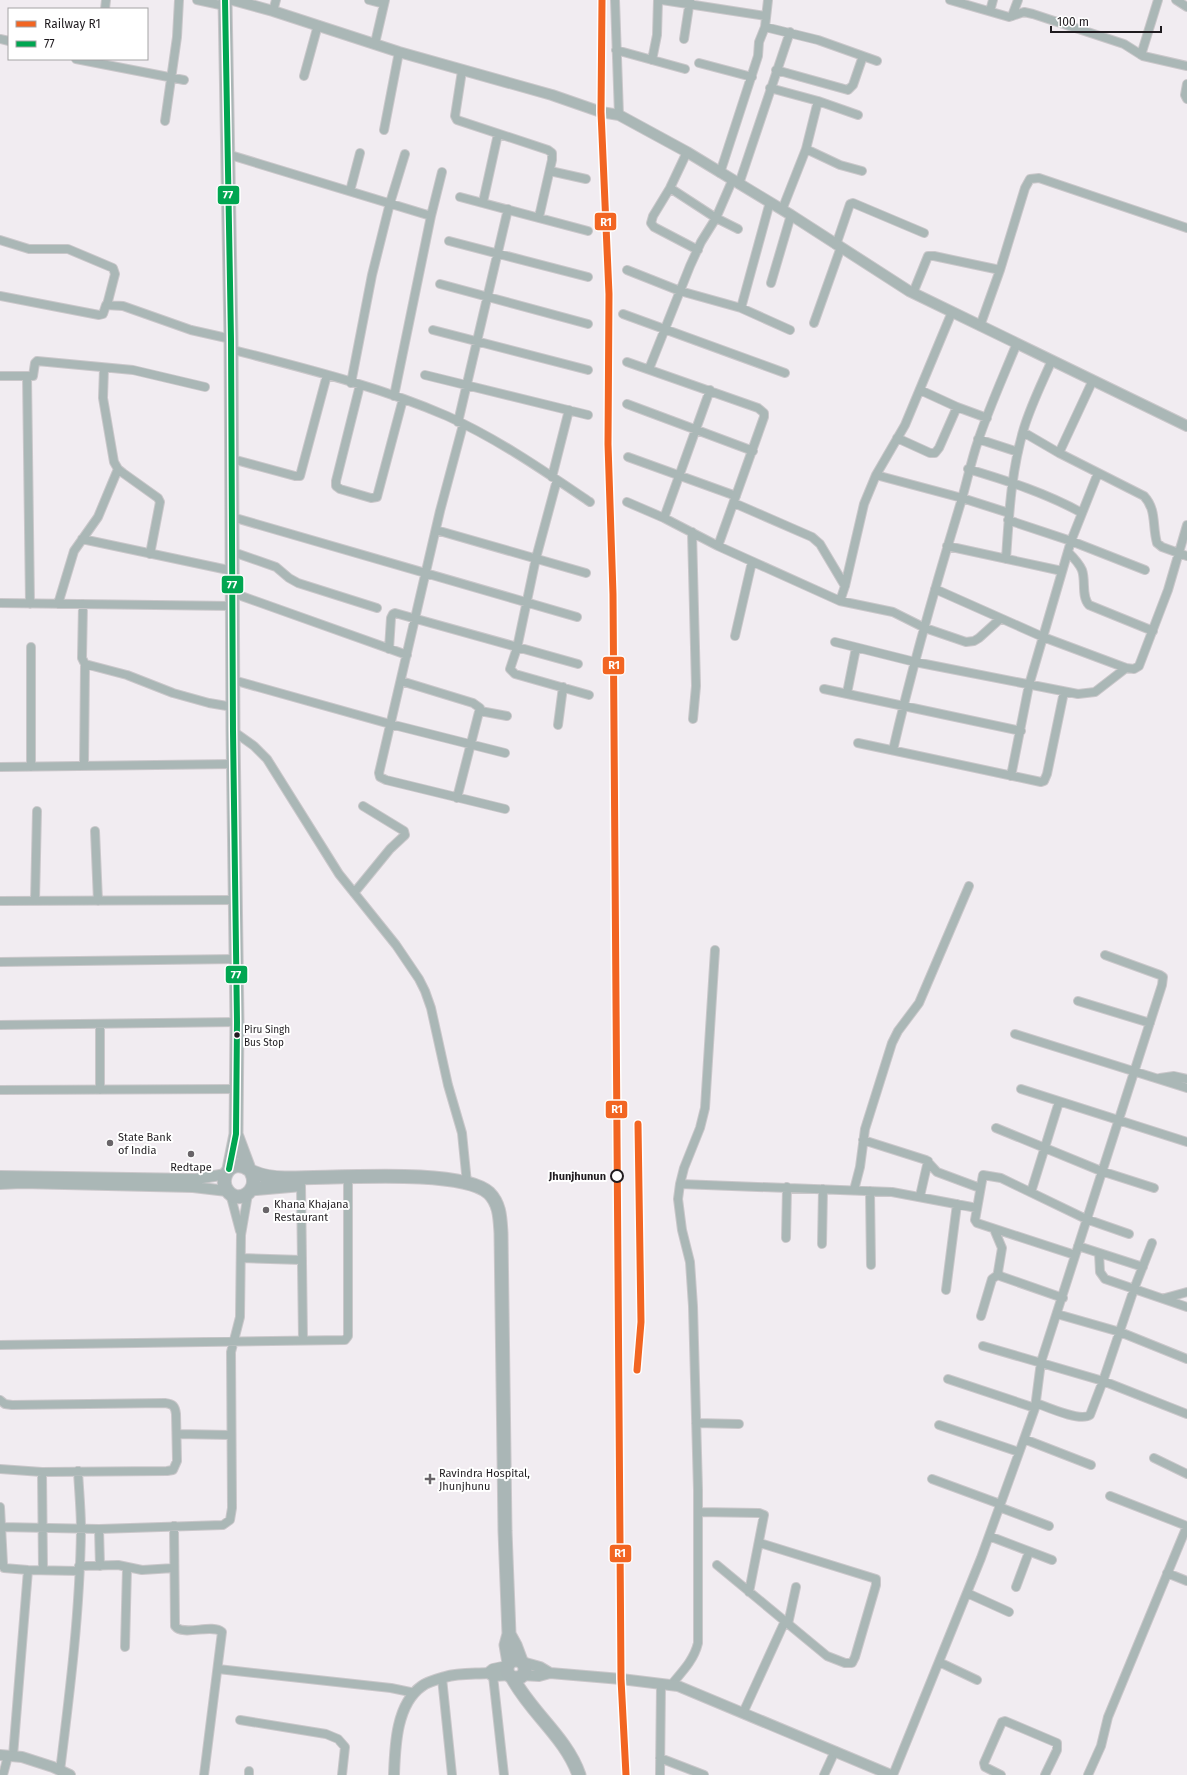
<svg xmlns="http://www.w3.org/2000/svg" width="1187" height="1775" viewBox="0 0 1187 1775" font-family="'Fira Sans',sans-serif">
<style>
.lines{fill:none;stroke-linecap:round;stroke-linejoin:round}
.minor-casing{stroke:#cac7ca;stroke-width:10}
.tertiary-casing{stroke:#cac7ca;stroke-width:12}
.primary-casing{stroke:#cac7ca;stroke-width:15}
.minor{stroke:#aab7b6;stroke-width:8}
.tertiary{stroke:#aab7b6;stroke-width:10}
.primary{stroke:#aab6b6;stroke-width:13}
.bus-1-casing{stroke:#fff;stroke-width:9}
.bus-1{stroke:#00a651;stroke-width:6}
.rail-1-casing{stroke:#fff;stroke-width:10}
.rail-1{stroke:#f26522;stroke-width:7}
.bus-dot{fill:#1f1b1f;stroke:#fff;stroke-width:1.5}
.poi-dot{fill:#686468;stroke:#fff;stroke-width:1.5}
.stop-dot{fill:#fff;stroke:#1f1b1f;stroke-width:2}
.labels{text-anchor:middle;stroke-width:4;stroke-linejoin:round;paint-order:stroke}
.bus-label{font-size:10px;fill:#1f1b1f;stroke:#fff;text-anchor:start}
.poi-label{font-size:11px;fill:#1f1b1f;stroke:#fff;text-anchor:start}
.stop-label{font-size:11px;font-weight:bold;fill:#1f1b1f;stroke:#fff;text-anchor:end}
.line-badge{stroke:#fff;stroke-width:1.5}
.badge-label{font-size:11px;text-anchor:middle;font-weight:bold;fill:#fff}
</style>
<rect width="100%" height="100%" fill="#f1ecf1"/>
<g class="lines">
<defs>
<path id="minor" d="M197,0L225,6
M369,0L384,4
M615,0L619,115
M662,0L766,16
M950,0L1009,17L1024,12L1033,14L1124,44L1143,56L1187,66
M1176,0L1187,7
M105,9L106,0
M273,11L276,0
M990,11L993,0
M1012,16L1018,0
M765,27L818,40L877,61
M0,39L9,41
M684,39L690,0
M375,43L385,0
M616,50L685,69
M1141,55L1158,0
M76,59L184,80
M652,60L657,35L658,0
M699,63L752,77
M776,70L848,90L853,85L863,56
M462,71L455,116L457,120L548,150L552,153V160L539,217
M304,76L318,25
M1187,84L1185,95L1187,99
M770,88L818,101L858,115
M165,121L177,37L179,0
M384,130L399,52
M806,149L840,165L862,171
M687,152L670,188L653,216L651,223L654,227L698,250
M227,154L431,216
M550,171L586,179
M720,173L758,56L759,42L765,27L768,0
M739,184L790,32
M670,188L716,218L738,229
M350,191L360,153
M460,197L588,231
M483,202L498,134
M782,210L806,149L818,101
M0,240L29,249H68L113,268L115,274L107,305
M449,241L588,277
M836,245L850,204L853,203L924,233
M627,270L680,291L741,308L790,330
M771,283L791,215
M440,284L588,324
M913,293L928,256H934L1000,270
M0,296L99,315L103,314L106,305L123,306L191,330L231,339
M741,308L770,202
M623,314L785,373
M814,323L841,247
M980,326L1000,270L1025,188L1030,179L1039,178L1187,228
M433,330L588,370
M230,349C303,368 378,386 447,416C498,439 544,471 590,502
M627,362L758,408L764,413V417L718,546
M104,368L103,398L114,462L118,469L123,473L158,498L160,502L150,554
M649,369L690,266L701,242L716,218L732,181
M425,375L588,415
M0,376H33L35,363L37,361L133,370L205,387
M27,376L30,604
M351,383L372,275L390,203L405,154
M360,385L336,481V486L340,489L371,498L377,497L403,399
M920,390L957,407L987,418
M394,396L431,216L442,172
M627,404L753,451
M458,422L508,209
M463,425L440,511L379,773L380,777L386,780L505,809
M1023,432L1059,453L1144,496C1157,510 1152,526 1157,543L1162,547L1187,556
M897,438L930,453H935L939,448L957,407
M978,439L1018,452
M1059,453L1093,380
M628,457L736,496
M232,459L295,476H300L327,375
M968,469C1008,481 1046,493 1082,513
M876,475L962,498L1009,513
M552,477L569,410
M557,480L536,558L517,648L510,669L515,674L589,695
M627,502L664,518L718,546L840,601L893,612L925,628L966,642L974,641L979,638L1000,619
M734,503L812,537L820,544L845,586
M232,517L577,617
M664,518L710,390
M1008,520L1071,541L1145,570
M436,530L586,573
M692,532L696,686L693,719
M82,539L233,571
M947,546L1062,571
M233,552L276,567L289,578L298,583L377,608
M1068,552C1073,557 1079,563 1082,570C1086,581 1081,596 1089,605L1153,631
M1006,559C1009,515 1011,471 1024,428C1031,405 1042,383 1052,360
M935,589L1043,637L1126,668L1134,669L1139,666L1168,590L1187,525
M233,593L407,655
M840,601L845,586L864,504L876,475L905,425L952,312
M0,603L233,606
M58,604L74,551L98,517L118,469
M83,604L82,658L85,664L127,675L173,693L209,703L233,707
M735,636L752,562
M835,642L915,662L1078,694L1095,692L1126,668
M389,649L391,618L393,614L395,613L578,664
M233,680L390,724L505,753
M401,681L473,703L480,708L457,798
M824,689L1021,731
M847,693L856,648
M480,711L507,716
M558,725L563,687
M233,731L254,746L267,759L339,874L396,945L419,979L425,991L431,1008L448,1085L462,1133L467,1183
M858,743L1041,782L1044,781L1047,774L1064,692
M893,750C912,667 936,584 961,502C967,482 971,461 978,441C989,408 1004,375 1017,343
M84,766L85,664
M0,767L234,764
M31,767V647
M1011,776L1029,685L1071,541L1098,473
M95,831L98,901
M354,893L390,849L405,835L404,831L363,806
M0,901L235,900
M35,901L37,811
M0,962L236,959
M1078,1001L1150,1023
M0,1025L237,1022
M100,1025V1090
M1015,1034L1187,1088
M1160,1078L1174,1076L1187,1079
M1021,1089L1187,1142
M0,1090L237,1089
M996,1128L1101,1171L1154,1188
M863,1140L926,1160L937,1172L980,1188
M680,1184L892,1192L977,1208
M301,1185L303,1340
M854,1190L860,1167L865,1129L892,1043L898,1031L919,1003L969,886
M870,1191L871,1265
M1031,1192L1059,1102
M230,1193L240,1231
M920,1196L928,1161
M994,1229L1002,1248L998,1272L1000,1276L1063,1298
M786,1238L787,1187
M822,1244L823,1189
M1078,1246L1143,1267
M1099,1253L1100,1272L1105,1279L1187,1307
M1075,1255L977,1223L975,1220L983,1175L1001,1178L1086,1219L1129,1234
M241,1258L302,1260
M946,1290L957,1204
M1165,1298L1187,1292
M1057,1314L1120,1332L1187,1359
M981,1316L992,1279L999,1274
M0,1345L345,1340L348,1336V1184
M983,1346L1103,1381L1187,1414
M948,1379L1035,1408
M0,1400L5,1404L12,1405L165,1403C173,1404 175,1406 176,1414L177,1461L173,1470L167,1471L42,1472L0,1469
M1036,1403C1047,1407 1080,1422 1090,1415L1103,1381L1134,1289L1152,1243
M696,1423L739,1424
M939,1425L1019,1452
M177,1434L231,1435
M1024,1439L1091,1465
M1154,1458L1187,1474
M42,1472L43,1570
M932,1479L1000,1504
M1110,1496L1187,1526
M0,1507L3,1564L4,1568L28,1570L79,1571
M999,1507L1049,1526
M698,1512L759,1513L764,1515L749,1592
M174,1526L175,1626C183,1637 212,1623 222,1632L204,1775
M0,1527L99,1529L223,1525L230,1520L232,1508L231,1352L240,1317L241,1235L248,1194
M99,1529L100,1566
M989,1536L1052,1560
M717,1565L827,1656L845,1663H852L855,1657L876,1585V1579L760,1543
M79,1566L118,1565L142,1570L174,1568
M1167,1573L1187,1581
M1016,1587L1029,1552
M967,1593L1009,1612
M788,1624L796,1587
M125,1647L127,1568
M939,1662L977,1680
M218,1669L391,1688L415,1693
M493,1676L504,1775
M442,1678L452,1775
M671,1685C682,1672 694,1660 698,1643V1490L693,1306L690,1262L682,1230L678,1199L680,1184L684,1168L700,1128L705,1108L715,950
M743,1713L785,1621
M240,1720L326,1734L338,1739L345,1747L342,1775
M13,1756L28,1570
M660,1758L704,1775
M60,1771C70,1691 80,1610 81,1529C81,1510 79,1491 78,1471
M3,1775L8,1756
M249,1775V1771
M660,1775L661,1684
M824,1775L835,1751
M893,1775L981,1558L1024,1439L1035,1408L1041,1362L1162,985L1163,977L1160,975L1105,955
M1001,1775L985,1767L984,1763L1002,1722L1005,1721L1057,1743V1750L1045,1775
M1088,1775L1101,1746L1108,1717L1187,1526"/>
<path id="tertiary" d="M233,0L273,11L399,52L552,95L601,112L619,115L687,152L791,215L909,291L1187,426
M0,1176L196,1179L226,1174
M0,1184L22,1183L193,1187L227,1191
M522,1662L540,1667L550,1673
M488,1673L493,1669L507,1666
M522,1675L539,1676L550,1673L621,1679L678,1686L891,1775
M0,1755L22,1757L53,1767L70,1775
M394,1775C395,1747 396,1704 422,1686C427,1682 438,1679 445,1677C458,1673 474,1674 488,1673L493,1676L510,1675"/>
<path id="primary" d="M225,0L231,339L233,731L237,1022L236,1134L229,1169
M236,1134L249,1169
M251,1172C261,1191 237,1206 227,1190C221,1181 226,1168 236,1166C244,1164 247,1169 253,1172C262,1176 275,1178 285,1178C327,1179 461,1167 489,1193C500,1204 500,1218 501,1233L505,1531L509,1634L506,1645L509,1663
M252,1189L296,1185
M509,1634L515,1645L521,1661
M507 1669a9 9 0 1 1 18 0a9 9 0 1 1-18 0Z
M512,1677C530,1712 566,1737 579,1775"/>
</defs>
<use href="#minor" class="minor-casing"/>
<use href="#tertiary" class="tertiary-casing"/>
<use href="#primary" class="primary-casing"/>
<use href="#minor" class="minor"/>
<use href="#tertiary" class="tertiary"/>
<use href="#primary" class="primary"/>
<defs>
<path id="bus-1" d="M225,0L231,339L233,731L237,1022L236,1134L229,1169"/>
</defs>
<use href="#bus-1" class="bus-1-casing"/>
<use href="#bus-1" class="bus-1"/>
<defs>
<path id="rail-1" d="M602,0L601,112L609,294L608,444L613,594L621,1679L626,1775
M637,1370L641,1322L638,1124"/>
</defs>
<use href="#rail-1" class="rail-1-casing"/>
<use href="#rail-1" class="rail-1"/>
</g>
<circle class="bus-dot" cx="237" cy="1035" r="3.5"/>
<g class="poi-dot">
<circle cx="110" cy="1143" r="4"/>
<circle cx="191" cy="1154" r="4"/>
<circle cx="266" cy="1210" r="4"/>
<path d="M428 1473h4v4h4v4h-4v4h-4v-4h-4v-4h4z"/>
</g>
<circle class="stop-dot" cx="617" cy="1176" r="6"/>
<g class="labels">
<g class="bus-label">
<text x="244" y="1033">Piru Singh<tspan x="244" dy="13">Bus Stop</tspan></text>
</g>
<g class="poi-label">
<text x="118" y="1141">State Bank<tspan x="118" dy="13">of India</tspan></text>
<text x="191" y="1171" text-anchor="middle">Redtape</text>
<text x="274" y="1208">Khana Khajana<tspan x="274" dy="13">Restaurant</tspan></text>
<text x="439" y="1477">Ravindra Hospital,<tspan x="439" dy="13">Jhunjhunu</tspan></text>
</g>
<g class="stop-label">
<text x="606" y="1180">Jhunjhunun</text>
</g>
</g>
<g class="line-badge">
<rect x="217" y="185" width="23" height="20" rx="4" fill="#00a651"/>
<rect x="594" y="212" width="23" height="19" rx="4" fill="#f26522"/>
<rect x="221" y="575" width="23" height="19" rx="4" fill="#00a651"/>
<rect x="602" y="656" width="23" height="19" rx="4" fill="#f26522"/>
<rect x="225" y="965" width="23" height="19" rx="4" fill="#00a651"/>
<rect x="605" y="1100" width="23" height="19" rx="4" fill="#f26522"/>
<rect x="609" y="1544" width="23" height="19" rx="4" fill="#f26522"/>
</g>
<g class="badge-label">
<text x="228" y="199">77</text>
<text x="606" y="226">R1</text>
<text x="232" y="589">77</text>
<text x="614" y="669">R1</text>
<text x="236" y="979">77</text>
<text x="617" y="1113">R1</text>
<text x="620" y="1557">R1</text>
</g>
<rect x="8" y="8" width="140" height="52" fill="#ffffff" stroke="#a5a4a5"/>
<rect x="16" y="21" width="20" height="6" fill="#f26522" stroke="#a5a4a5"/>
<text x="44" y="28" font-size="12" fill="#1f1b1f">Railway R1</text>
<rect x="16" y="41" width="20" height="6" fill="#00a651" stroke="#a5a4a5"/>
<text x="44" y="48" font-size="12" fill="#1f1b1f">77</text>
<path d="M1051 26v6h110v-6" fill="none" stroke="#1f1b1f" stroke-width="2"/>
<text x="1057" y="26" font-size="12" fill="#1f1b1f" stroke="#ffffff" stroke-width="3" paint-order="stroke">100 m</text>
</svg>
